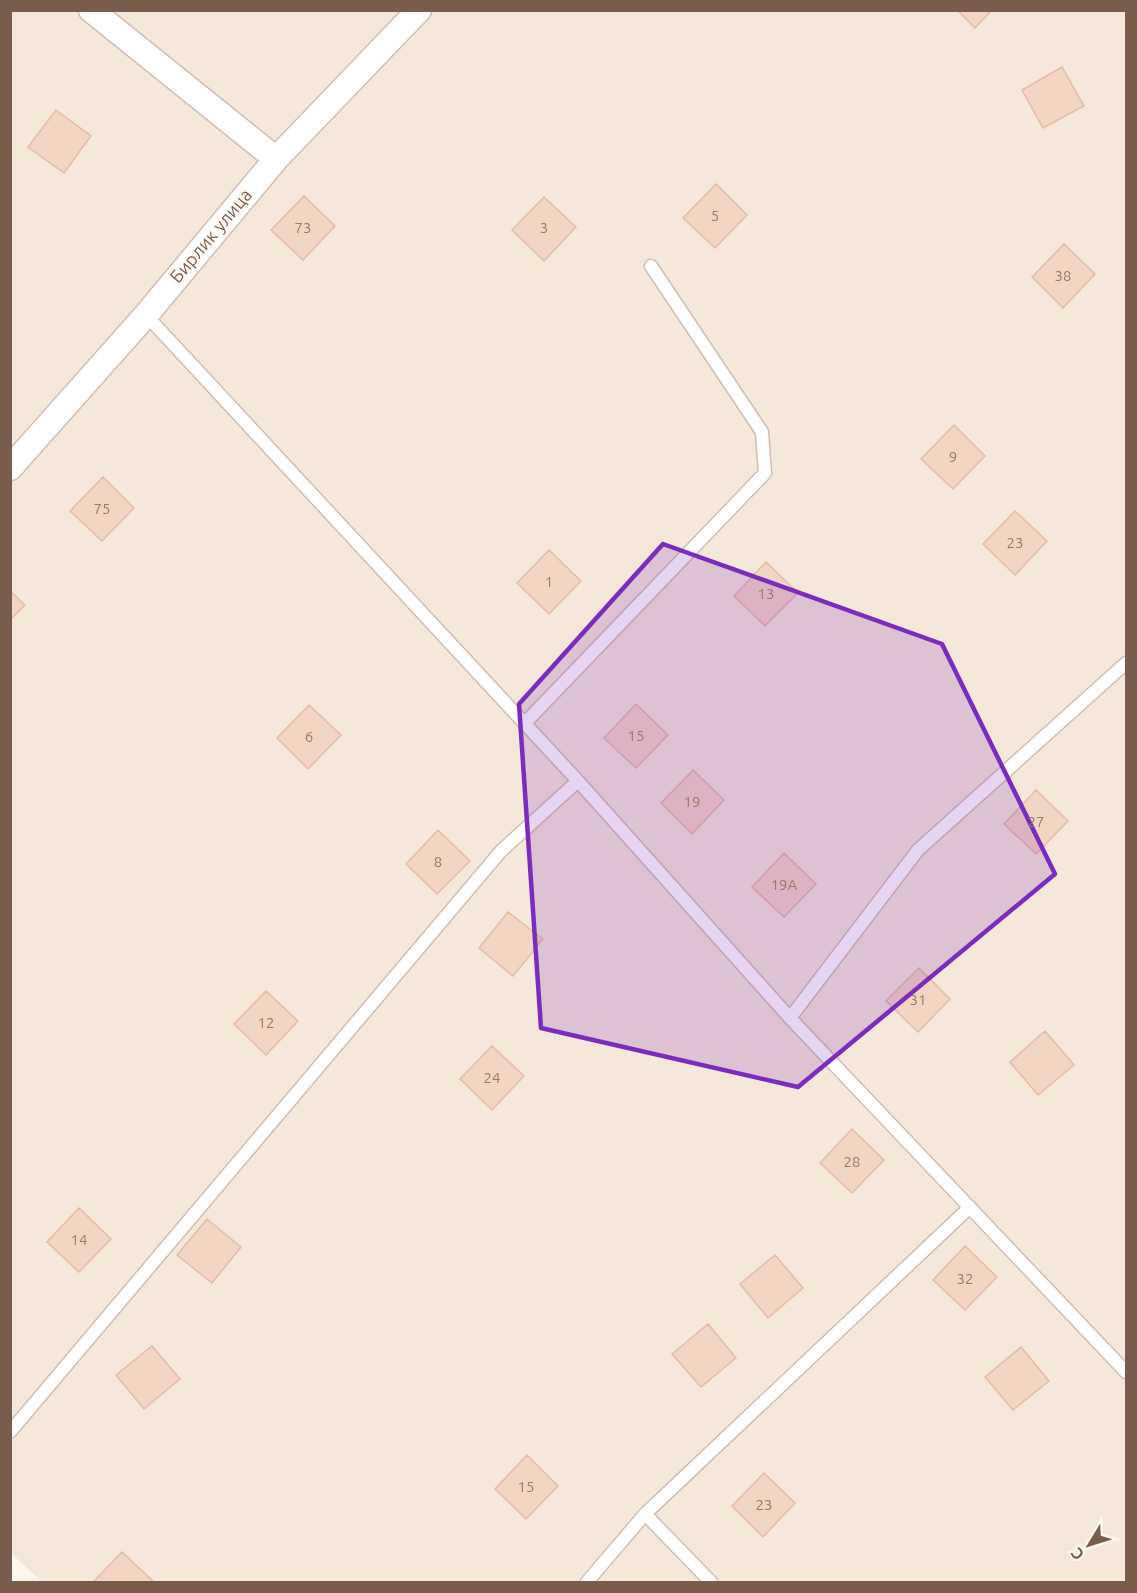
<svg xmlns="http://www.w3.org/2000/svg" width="1137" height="1593" viewBox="0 0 1137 1593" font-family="Ubuntu,sans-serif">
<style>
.residential{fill:#f5e8da}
.building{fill:#f3d5c3;stroke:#e6bba3;stroke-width:1.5}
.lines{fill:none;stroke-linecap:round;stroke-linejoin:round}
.service-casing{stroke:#d1beb0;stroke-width:15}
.minor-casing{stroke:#d1beb0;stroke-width:27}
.service{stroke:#fff;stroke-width:12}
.minor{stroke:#fff;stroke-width:24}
.marked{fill:#7b2cbf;fill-opacity:0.2;stroke:#7b2cbf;stroke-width:4.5;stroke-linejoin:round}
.labels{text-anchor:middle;stroke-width:4.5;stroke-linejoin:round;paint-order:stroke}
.number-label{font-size:15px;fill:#987a6a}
.street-label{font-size:18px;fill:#7a5c4d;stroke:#fffaf3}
</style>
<rect width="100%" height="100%" fill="#fdf6ec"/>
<path class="residential" d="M10,11H1126V1582H42L11,1553Z"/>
<path class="building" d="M957,10H992L975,28Z
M1062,67L1084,106L1043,128L1022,90Z
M56,110L91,136L64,173L28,147Z
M716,184L747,215L715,248L683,218Z
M304,196L335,226L303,260L271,230Z
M544,197L576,227L544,261L512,230Z
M1064,244L1095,274L1063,308L1032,277Z
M954,425L985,456L953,489L921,459Z
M103,477L134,508L102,541L70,511Z
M1015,511L1047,541L1015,575L983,544Z
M549,550L581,581L549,614L517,583Z
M766,562L798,593L765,626L734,596Z
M10,591L25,605L10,620Z
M636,704L668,735L636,768L604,738Z
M309,705L341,735L308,769L277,738Z
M693,770L724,800L692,834L661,803Z
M1036,790L1068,821L1036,854L1004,824Z
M438,830L470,861L437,894L406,864Z
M784,853L816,884L784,917L752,887Z
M508,912L543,939L513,976L479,948Z
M919,968L950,999L918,1032L886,1001Z
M266,991L298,1021L266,1055L234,1024Z
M1045,1031L1074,1065L1038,1095L1010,1062Z
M492,1046L524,1076L492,1110L460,1079Z
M852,1129L884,1160L852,1193L820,1163Z
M79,1208L111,1239L79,1272L47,1242Z
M207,1219L241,1247L212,1283L177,1255Z
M965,1246L997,1277L965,1310L933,1280Z
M775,1255L803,1288L768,1318L740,1284Z
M708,1324L736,1358L701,1387L672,1354Z
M152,1346L180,1379L144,1409L116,1375Z
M1021,1347L1049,1381L1013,1410L985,1377Z
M527,1455L558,1486L526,1519L495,1489Z
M764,1473L795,1503L763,1537L732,1506Z
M122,1552L154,1582H93Z"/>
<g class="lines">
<defs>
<path id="service" d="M146,315L578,781L790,1018L1126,1372
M524,724L765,473L762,432L651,266
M790,1018L918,850L1126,663
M10,1432L501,851L578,781
M645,1514L711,1582
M587,1582L645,1514L970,1207"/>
<path id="minor" d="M91,10L276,159
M10,468L146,315L276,159L419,10"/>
</defs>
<use href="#service" class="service-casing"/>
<use href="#minor" class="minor-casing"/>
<use href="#service" class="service"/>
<use href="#minor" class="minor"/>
</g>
<path class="marked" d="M663,544L942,644L1055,874L798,1087L541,1028L519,704Z"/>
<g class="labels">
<g class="number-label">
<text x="715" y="221">5</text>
<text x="303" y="233">73</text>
<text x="544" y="233">3</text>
<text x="1063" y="281">38</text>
<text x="953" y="462">9</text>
<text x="102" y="514">75</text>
<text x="1015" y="548">23</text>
<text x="549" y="587">1</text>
<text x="766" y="599">13</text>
<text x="636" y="741">15</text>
<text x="309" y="742">6</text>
<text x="692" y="807">19</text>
<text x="1036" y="827">27</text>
<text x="438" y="867">8</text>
<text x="784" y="890">19А</text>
<text x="918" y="1005">31</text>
<text x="266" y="1028">12</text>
<text x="492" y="1083">24</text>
<text x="852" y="1167">28</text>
<text x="79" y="1245">14</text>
<text x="965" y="1284">32</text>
<text x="526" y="1492">15</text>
<text x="764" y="1510">23</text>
</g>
<g class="street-label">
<text transform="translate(211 236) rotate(-50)" y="6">Бирлик улица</text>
</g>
</g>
<rect width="1137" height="1593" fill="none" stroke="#7a5c4d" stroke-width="24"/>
<g transform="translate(1089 1545) rotate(232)" stroke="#fffaf3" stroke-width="4.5" paint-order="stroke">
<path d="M0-4.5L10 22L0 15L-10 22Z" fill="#7a5c4d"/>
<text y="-9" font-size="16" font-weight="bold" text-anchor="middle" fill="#7a5c4d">С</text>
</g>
</svg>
